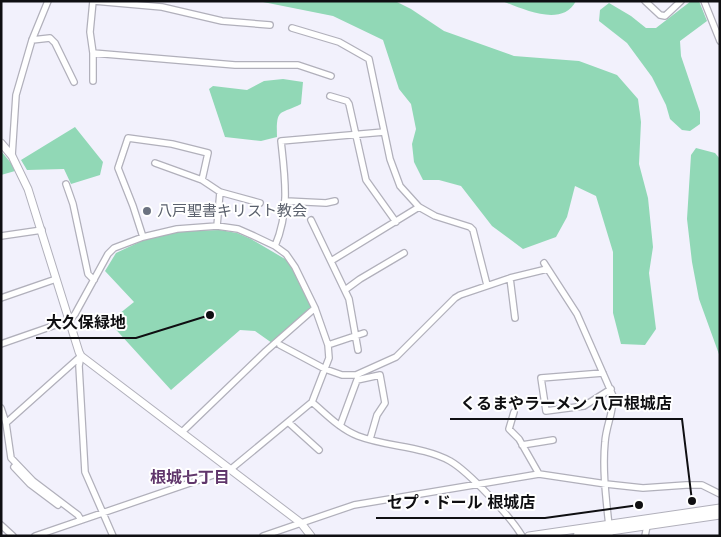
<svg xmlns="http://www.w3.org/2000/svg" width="721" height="537" viewBox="0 0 721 537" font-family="'Nunito Sans','Noto Sans JP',sans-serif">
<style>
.green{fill:#91d8b6}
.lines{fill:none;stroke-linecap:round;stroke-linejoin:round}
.minor-casing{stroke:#b1b0bb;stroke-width:8}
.tertiary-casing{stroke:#b1b0bb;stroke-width:9}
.minor{stroke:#fff;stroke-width:5.5}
.tertiary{stroke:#fff;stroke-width:7}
.worship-dot{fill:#6b7280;stroke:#fff;stroke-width:2}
.labels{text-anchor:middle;stroke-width:4;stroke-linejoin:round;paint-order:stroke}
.worship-label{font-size:15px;fill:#5b616d;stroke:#fff;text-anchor:start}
.neighbourhood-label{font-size:16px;font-weight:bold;fill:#60366b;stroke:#fff}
.leader{fill:none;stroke:#0f0f12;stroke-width:2}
.callout-dot{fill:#0f0f12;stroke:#fff;stroke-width:2}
.callout-label{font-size:16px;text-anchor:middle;font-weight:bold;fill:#0f0f12;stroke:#fff;stroke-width:4;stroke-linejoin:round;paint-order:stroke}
</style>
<rect width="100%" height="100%" fill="#f2f1fc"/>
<path class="green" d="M258,1H395L411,9L444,31L514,56L579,61L617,75L638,99L641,122L639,164L648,198L653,247L649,273L656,329L645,345L621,344L613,313V252L596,196L575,186L567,217L556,237L523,249L492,226L461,186L439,180H423L414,162L412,144L416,129L411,104L399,89L383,40L333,16Z
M502,1H576C562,28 523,9 502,1Z
M691,1H699L707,21L680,41L681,56L700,112V124L690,131L682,130L670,119L666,105L652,77L627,43L599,21L600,10L609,3L631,16L646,28H656Z
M283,79L303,82L301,104C280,115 276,107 277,137L261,141L225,137L209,89L213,86L247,90L264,81Z
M75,127L103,162L100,175L71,184L64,169L27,170L21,160Z
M696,148L715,153L720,159V357L699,299L692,262L687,219L691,155Z
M1,151L11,163L15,171L1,175Z
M220,230L237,233L251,239L285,259L290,264L310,304L311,308L272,343L255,331L240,330L171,390L109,322L134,302L105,271L116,253L148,238L183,231Z"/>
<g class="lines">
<defs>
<path id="minor" d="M93,1L90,32L93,53L235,65H298L331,76
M94,1L162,7L222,21L270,25
M645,1L660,15L665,16L681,1
M704,1L720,41
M292,28L339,42L369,59L390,159L400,186L419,207L435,216L470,227L473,230L487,285
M32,40L50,38L55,43L74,82
M93,53V81
M330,96L347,101L349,104L366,180L396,222
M12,156L16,95L32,40L48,1
M155,163L202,180L220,192L260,203
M66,184L73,204L88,274L94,280
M286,201L326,203L335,201
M311,220L349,299L358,350
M217,226L220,192
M1,236L42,230
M143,237L133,206L118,168L128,138L172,144L208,153L202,180
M275,246C290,211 285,177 281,141L384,132
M331,261L419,207
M544,263L577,314L613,396C614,411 606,426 605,442C602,472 607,505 610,536
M510,278L515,318
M345,290L360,279L404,253
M1,298L56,279
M1,344L70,320L75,314L108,254L114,248L143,237L177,229L217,226L238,229L254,236L275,246L286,254L295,267L315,308L328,345L329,358L312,402L231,469L35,536
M280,345L325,369L342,375H356L396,357L455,298L460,295L510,278L547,269
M328,345L364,333
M81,356L79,366L85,472L113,536
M603,373L541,378L546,411L584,406L611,389
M312,402C326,414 340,429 358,436C387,447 422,446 450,461C469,472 511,517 522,536
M1,408L6,423L11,458L33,481L78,515L81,520
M514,412L509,429L519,439L539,474
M288,422L319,450
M6,423L81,356
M340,426L357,380L380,375L385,403L377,415L370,439
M182,432L266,351L315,308
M522,445L553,440
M14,467L30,484L58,505
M1,525L13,536
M263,536L354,505L539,474L606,484L643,488L686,485H702L720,494
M645,536L647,526"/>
<path id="tertiary" d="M1,143L12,156L28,189L79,352L81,356L301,523L311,536
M529,536L720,508
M577,536L720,515"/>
</defs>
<use href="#minor" class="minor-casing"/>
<use href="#tertiary" class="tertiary-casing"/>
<use href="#minor" class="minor"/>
<use href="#tertiary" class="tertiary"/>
</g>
<circle class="worship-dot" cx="147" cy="211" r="5"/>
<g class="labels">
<g class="worship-label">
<text x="157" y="216">八戸聖書キリスト教会</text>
</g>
<g class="neighbourhood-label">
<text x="190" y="483">根城七丁目</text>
</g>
</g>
<path class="leader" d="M210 315L136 338H36M692 501L682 419H450M639 505L545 518H376"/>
<g class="callout-dot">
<circle cx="210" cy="315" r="5"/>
<circle cx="692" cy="501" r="5"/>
<circle cx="639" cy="505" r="5"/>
</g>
<g class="callout-label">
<text x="86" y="328">大久保緑地</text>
<text x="566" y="409">くるまやラーメン 八戸根城店</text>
<text x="461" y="508">セプ・ドール 根城店</text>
</g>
<rect width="721" height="537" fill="none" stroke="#0f0f12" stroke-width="5"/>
</svg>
